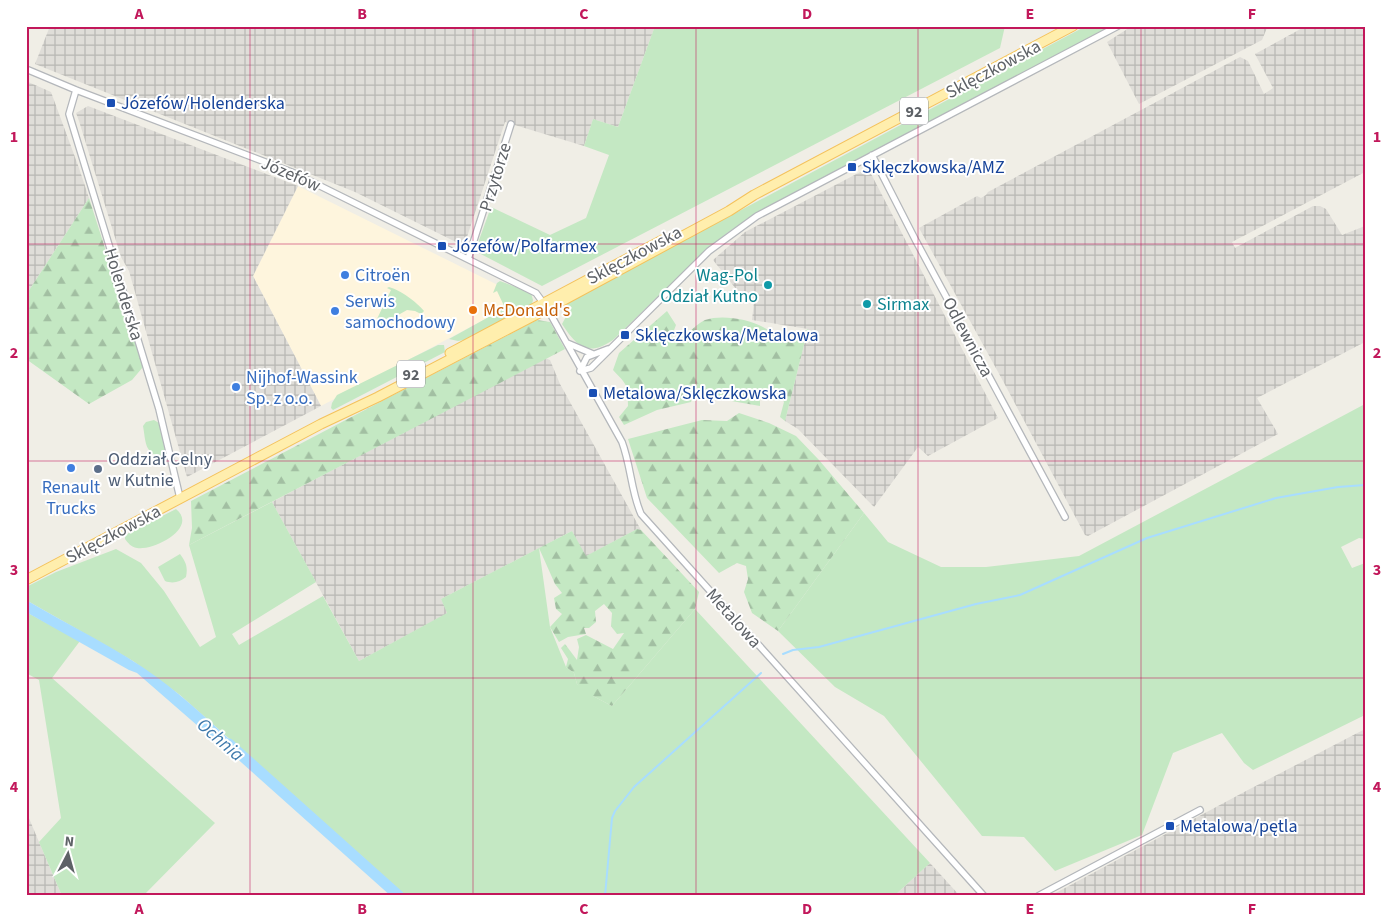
<svg xmlns="http://www.w3.org/2000/svg" width="1391" height="922" viewBox="0 0 1391 922" font-family="'Source Sans 3',sans-serif">
<style>
.commercial{fill:#fef5dd}
.industrial{fill:url(#industrial-grid)}
.green{fill:#c4e8c3}
.forest{fill:url(#forest-firs)}
.water{fill:#a8ddff}
.lines{fill:none;stroke-linecap:round;stroke-linejoin:round}
.stream{stroke:#a8ddff;stroke-width:2}
.river{stroke:#a8ddff;stroke-width:11}
.minor-casing{stroke:#b4b7bb;stroke-width:8}
.primary-casing{stroke:#f4c25c;stroke-width:11}
.minor{stroke:#fff;stroke-width:5.5}
.primary{stroke:#ffeead;stroke-width:9}
.grid{fill:none;stroke:#c2185b;stroke-width:1;stroke-opacity:0.55}
.transit-dot{fill:#1a4fb4;stroke:#fff;stroke-width:2}
.shop-dot{fill:#3f7fe0;stroke:#fff;stroke-width:2}
.culture-dot{fill:#0f9aa8;stroke:#fff;stroke-width:2}
.food-dot{fill:#e8710a;stroke:#fff;stroke-width:2}
.service-dot{fill:#5c6f8a;stroke:#fff;stroke-width:2}
.labels{text-anchor:middle;stroke-width:4;stroke-linejoin:round;paint-order:stroke}
.shield{fill:#fff;stroke:#8e9195;stroke-width:1}
.shield-label{font-size:16px;font-weight:bold;fill:#5e6267}
.street-label{font-size:18px;fill:#5e6267;stroke:#fff}
.transit-label{font-size:18px;fill:#164399;stroke:#fff;text-anchor:start}
.shop-label{font-size:18px;fill:#366cbe;stroke:#fff;text-anchor:start}
.culture-label{font-size:18px;fill:#0d838f;stroke:#fff;text-anchor:end}
.food-label{font-size:18px;fill:#c56008;stroke:#fff;text-anchor:start}
.service-label{font-size:18px;fill:#4e5e75;stroke:#fff;text-anchor:start}
.water-label{font-size:19px;font-style:italic;fill:#3e79ab;stroke:#fff}
.neatline{fill:none;stroke:#c2185b;stroke-width:2}
.grid-label{font-size:16px;text-anchor:middle;font-weight:bold;fill:#c2185b}
</style>
<defs>
<pattern id="industrial-grid" width="8" height="8" patternUnits="userSpaceOnUse" patternTransform="scale(1.25)"><rect width="8" height="8" fill="#dfddd8"/><path d="M0 4h8M4 0v8" fill="none" stroke="#b8b7b3"/></pattern>
<pattern id="forest-firs" width="22" height="20" patternUnits="userSpaceOnUse" patternTransform="scale(1.25)"><rect width="22" height="20" fill="#c4e8c3"/><path d="M5 1l3.5 6h-7zM16 11l3.5 6h-7z" fill="#a2bfa2"/></pattern>
</defs>
<rect width="100%" height="100%" fill="#f0eee6"/>
<path class="commercial" d="M298,186L522,297H527L321,406L253,276Z"/>
<path class="industrial" d="M50,26H655L618,127L593,119L584,146L505,122L464,246L355,192L35,64Z
M1132,26H1267V28L1262,40L1139,104L1107,42Z
M1306,26H1365V172L1232,242L1235,248L1313,206H1320L1326,209L1342,235L1365,226V342L1257,398L1278,434L1088,536L1085,535L1003,381L919,228L977,196L981,198L986,195L988,192L1240,57L1248,61L1264,94L1273,88L1255,54Z
M26,81L51,92L79,168L89,198L26,295Z
M88,106L298,186L253,276L321,406L187,477L129,271L121,257L79,121L76,113Z
M868,168L998,418L928,456L918,447L874,507L798,429L785,421L808,329L752,320L754,302L736,289L713,260L745,232Z
M545,358L550,360L560,384L641,530L637,529L585,557L572,531L441,599L448,613L359,661L272,502Z
M1365,729V896H1050L1246,791Z
M26,811L39,842L62,896H26Z
M930,863L960,896H894Z"/>
<path class="green" d="M655,26H1005L1000,48L542,286L475,251L491,207L550,235L586,218L609,155L584,146L593,119L618,127Z
M1086,26H1112L756,214L727,233L701,255L613,340C588,357 577,347 562,324L568,313L567,303Z
M500,281L531,293L533,300L532,304L464,340L458,341L449,339L505,308L497,291L493,293L497,283Z
M389,287C400,290 417,302 424,311L421,314L415,311L407,310L379,326L375,323L391,290L387,288Z
M438,345H444L445,352L333,410L331,408L332,403L337,395Z
M1365,404V539L1359,538L1341,547L1352,568L1365,563V715L1253,770L1244,763L1222,733L1173,753L1142,835L1055,871L1024,837L982,836L884,716L835,687L778,631L864,513L888,542L941,567H986L1079,556Z
M154,420L159,423L166,454L163,457C144,454 146,442 143,426L146,422Z
M272,502L316,582L232,634L239,645L323,596L359,661L447,613L441,599L539,548L550,627L566,667L574,673L577,684L593,696L612,706L695,609L930,863L894,896H403L363,857L305,809L284,787L180,695L133,661L26,600V587L56,572L116,549L141,563L164,591L200,647L216,637L189,545Z
M176,509C199,528 153,551 137,548C131,547 128,543 125,539V535Z
M180,554C186,562 188,567 186,577C180,582 173,584 165,581L158,567Z
M26,612L80,641L52,678L215,823L143,896H62L39,842L61,818L39,680L26,673Z"/>
<path class="forest" d="M89,198L143,367L132,380L89,404L26,359V295Z
M667,311L676,325L671,338C675,337 679,337 683,336C691,332 696,324 705,320C725,313 764,321 777,338H794L808,329L785,421L780,417L784,402L778,391L769,392L760,400V406L720,399H709L707,394H694L691,402L657,410L624,425L619,417L628,406C628,384 627,385 613,370L619,353Z
M537,320L550,322L565,349L189,545L192,528L191,501Z
M739,413L769,423L796,436L819,460L864,513L778,631L752,613L744,592L748,579L746,566L737,563L719,573L647,498L628,439L702,420L727,421Z
M637,529L641,530L699,592L695,609L612,706L593,696L588,697L577,684L574,673L566,667L568,659L561,648L565,644L577,660L579,647L577,639L586,635L613,649L624,633L617,634L611,626L612,613L604,604L595,611L596,622L589,628H584L586,634L568,637L559,642L550,627L562,614L556,609L554,598L562,593L555,584L539,548L572,531L586,556Z"/>
<path class="water" d="M26,600C70,626 117,648 158,678C188,700 215,726 242,751L237,760L137,673L129,670L26,612Z"/>
<g class="lines">
<path class="stream" d="M783,654L793,650L819,647L976,604L1020,595L1147,538L1276,498L1338,487L1365,485
M605,896L612,818L615,811L634,787L761,673"/>
<path class="river" d="M229,744L399,896"/>
<defs>
<path id="minor" d="M26,69L76,90L294,173L536,293L547,308L622,442C631,466 631,491 641,514L984,896
M76,90L69,114L159,409L180,498
M872,155L916,241L1065,517
M468,259L511,124
M567,343L593,354
M580,371L591,368L709,251L757,216L1118,26
M580,371L587,357L608,349
M1038,896L1200,810"/>
<path id="primary" d="M450,353L666,238
M26,580L321,424L378,397L562,301L729,211L754,195L1073,26"/>
</defs>
<use href="#minor" class="minor-casing"/>
<use href="#primary" class="primary-casing"/>
<use href="#minor" class="minor"/>
<use href="#primary" class="primary"/>
</g>
<path class="grid" d="M250,26V896M473,26V896M696,26V896M918,26V896M1141,26V896M26,244H1365M26,461H1365M26,678H1365"/>
<g class="transit-dot">
<rect x="106" y="98" width="10" height="10" rx="2.5"/>
<rect x="847" y="162" width="10" height="10" rx="2.5"/>
<rect x="437" y="241" width="10" height="10" rx="2.5"/>
<rect x="620" y="330" width="10" height="10" rx="2.5"/>
<rect x="588" y="388" width="10" height="10" rx="2.5"/>
<rect x="1165" y="821" width="10" height="10" rx="2.5"/>
</g>
<g class="shop-dot">
<circle cx="345" cy="275" r="5"/>
<circle cx="335" cy="311" r="5"/>
<circle cx="236" cy="387" r="5"/>
<circle cx="71" cy="468" r="5"/>
</g>
<g class="culture-dot">
<circle cx="768" cy="285" r="5"/>
<circle cx="867" cy="304" r="5"/>
</g>
<circle class="food-dot" cx="473" cy="310" r="5"/>
<circle class="service-dot" cx="98" cy="469" r="5"/>
<g class="labels">
<g class="shield">
<rect x="900" y="97.5" width="28" height="27" rx="4"/>
<rect x="397" y="360.5" width="28" height="27" rx="4"/>
</g>
<g class="shield-label">
<text x="914" y="117">92</text>
<text x="411" y="380">92</text>
</g>
<g class="street-label">
<text transform="translate(993 69) rotate(-28)" y="6">Sklęczkowska</text>
<text transform="translate(291 174) rotate(23)" y="6">Józefów</text>
<text transform="translate(495 177) rotate(-73)" y="6">Przytorze</text>
<text transform="translate(634 255) rotate(-28)" y="6">Sklęczkowska</text>
<text transform="translate(124 294) rotate(73)" y="6">Holenderska</text>
<text transform="translate(968 337) rotate(62)" y="6">Odlewnicza</text>
<text transform="translate(113 534) rotate(-28)" y="6">Sklęczkowska</text>
<text transform="translate(734 618) rotate(48)" y="6">Metalowa</text>
</g>
<g class="transit-label">
<text x="121" y="109">Józefów/Holenderska</text>
<text x="862" y="173">Sklęczkowska/AMZ</text>
<text x="452" y="252">Józefów/Polfarmex</text>
<text x="635" y="341">Sklęczkowska/Metalowa</text>
<text x="603" y="399">Metalowa/Sklęczkowska</text>
<text x="1180" y="832">Metalowa/pętla</text>
</g>
<g class="shop-label">
<text x="355" y="281">Citroën</text>
<text x="345" y="307">Serwis<tspan x="345" dy="21">samochodowy</tspan></text>
<text x="246" y="383">Nijhof-Wassink<tspan x="246" dy="21">Sp. z o.o.</tspan></text>
<text x="71" y="493" text-anchor="middle">Renault<tspan x="71" dy="21">Trucks</tspan></text>
</g>
<g class="culture-label">
<text x="758" y="281">Wag-Pol<tspan x="758" dy="21">Odział Kutno</tspan></text>
<text x="877" y="310" text-anchor="start">Sirmax</text>
</g>
<g class="food-label">
<text x="483" y="316">McDonald's</text>
</g>
<g class="service-label">
<text x="108" y="465">Oddział Celny<tspan x="108" dy="21">w Kutnie</tspan></text>
</g>
<g class="water-label">
<text transform="translate(221 739) rotate(41)" y="7">Ochnia</text>
</g>
</g>
<rect width="1391" height="922" fill="none" stroke="#ffffff" stroke-width="55"/>
<g transform="translate(68 854) rotate(6)" stroke="#ffffff" stroke-width="4" paint-order="stroke">
<path d="M0-4L9 19L0 12L-9 19Z" fill="#5e6267"/>
<text y="-8" font-size="14" font-weight="bold" text-anchor="middle" fill="#5e6267">N</text>
</g>
<rect x="28" y="28" width="1336" height="866" class="neatline"/>
<g class="grid-label">
<text x="139" y="19">A</text>
<text x="362" y="19">B</text>
<text x="584" y="19">C</text>
<text x="807" y="19">D</text>
<text x="1030" y="19">E</text>
<text x="1252" y="19">F</text>
<text x="14" y="142">1</text>
<text x="1377" y="142">1</text>
<text x="14" y="358">2</text>
<text x="1377" y="358">2</text>
<text x="14" y="575">3</text>
<text x="1377" y="575">3</text>
<text x="14" y="792">4</text>
<text x="1377" y="792">4</text>
<text x="139" y="914">A</text>
<text x="362" y="914">B</text>
<text x="584" y="914">C</text>
<text x="807" y="914">D</text>
<text x="1030" y="914">E</text>
<text x="1252" y="914">F</text>
</g>
</svg>
